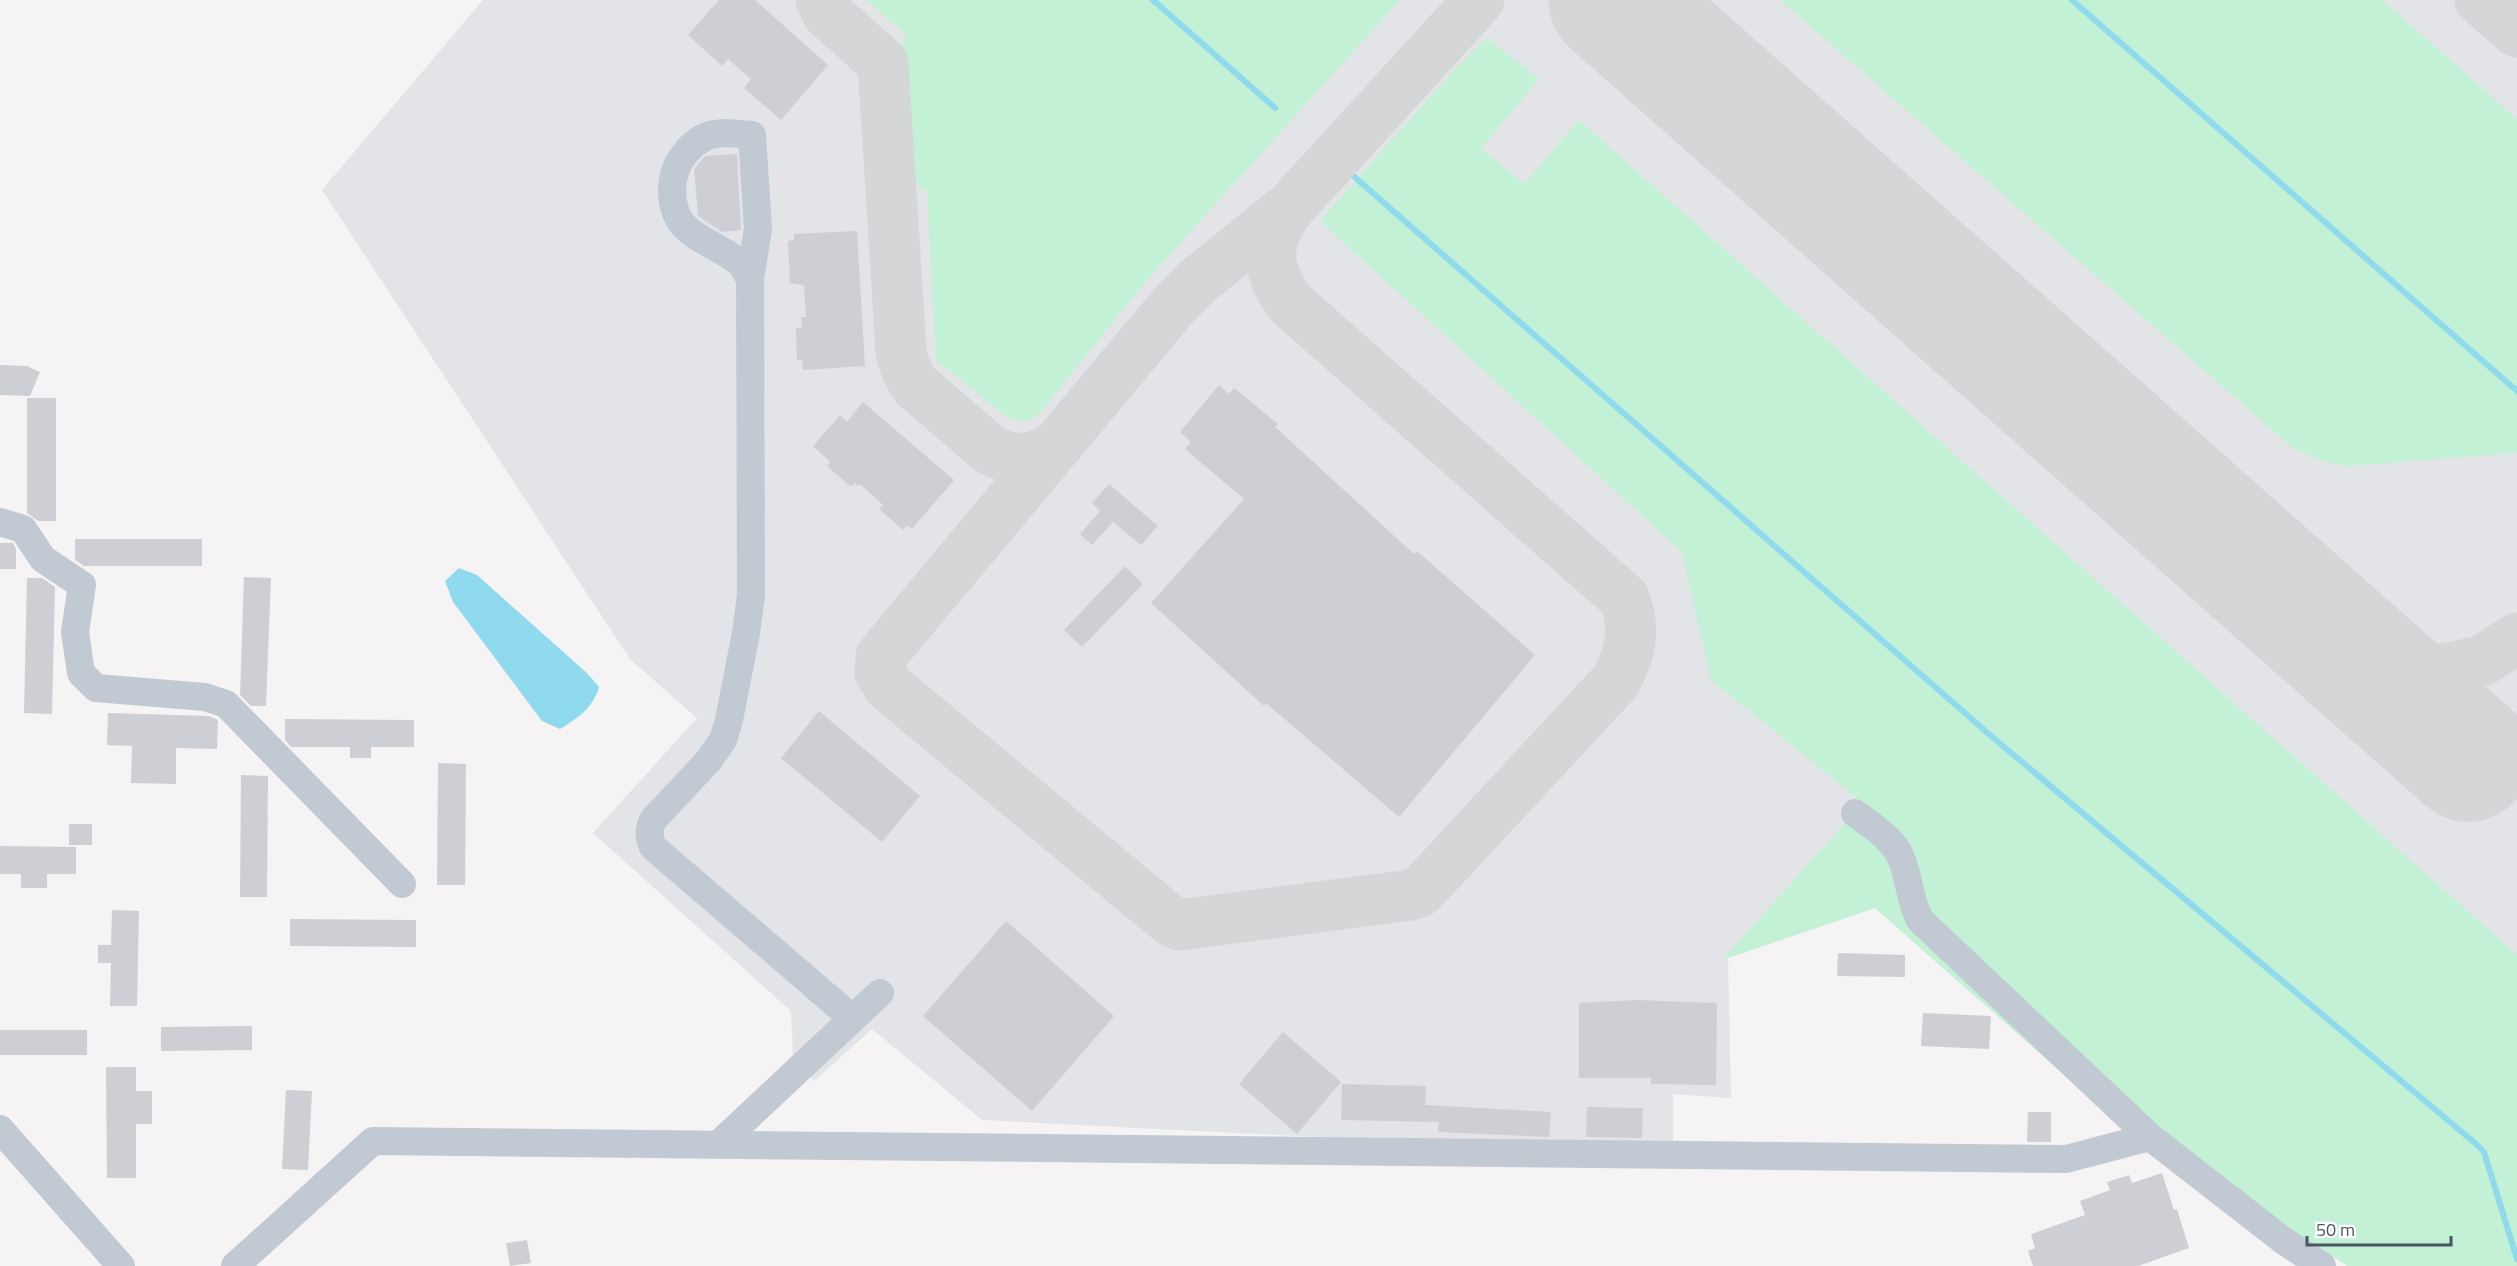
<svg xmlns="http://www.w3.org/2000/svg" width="2517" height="1266" viewBox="0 0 2517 1266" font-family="'Titillium Web',sans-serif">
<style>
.airport{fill:#e2e4e7}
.green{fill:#c3f1d5}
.water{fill:#90daee}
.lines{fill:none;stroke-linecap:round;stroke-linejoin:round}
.stream{stroke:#90daee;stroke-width:6}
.taxiway{stroke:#d5d6d8;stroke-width:51}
.runway{stroke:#d5d6d8;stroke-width:129}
.building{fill:#cdcfd5}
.minor{stroke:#c1cad2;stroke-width:28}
</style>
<rect width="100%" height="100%" fill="#f5f3f3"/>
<path class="airport" d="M483,0H2517V1266H2348L2120,1124L1875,908L1728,958L1731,1098L1673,1094V1155L982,1120L872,1029L814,1081L793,1056L791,1011L593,833L697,718L630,659L322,190Z"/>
<path class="green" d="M866,0H1400L1148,279L1037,416C1026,422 1019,422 1007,417L936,360L927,193L908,175L901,54L906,35Z
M1780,0H2382L2517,119V453L2347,466L2323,461L2293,448Z
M1487,38L1539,79L1481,148L1524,184L1579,120L2517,955V1266H2348L2120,1124L1875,908L1722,960L1863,803L1711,680L1682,552L1320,221L1455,69Z"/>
<path class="water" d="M459,568L477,575L588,674L599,687C593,708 578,718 560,729L542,721L453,602L445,581Z"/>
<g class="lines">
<path class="stream" d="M1153,0L1275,108
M2072,0L2517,391
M1350,173L1991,736L2475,1143L2484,1152L2517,1259"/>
<path class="taxiway" d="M821,0L828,14L883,63L901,351C903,365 908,375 916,386L989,449C1013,463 1032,461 1055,446
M2480,0L2517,32
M1291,206C1264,241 1264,268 1291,304L1624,598C1636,629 1631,654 1615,682L1421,891L1411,895L1179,925L1171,921L889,687L880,673L881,656L1174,305L1198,281L1291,206L1479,0
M2338,642L2370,660L2394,668L2439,670L2482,661L2517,638"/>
<path class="runway" d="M1613,0L2468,757"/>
</g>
<path class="building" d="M719,0H755L828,65L781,120L744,88L751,79L728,59L722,66L688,35Z
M737,154L741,230L722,232L698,216L694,169L705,156Z
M857,231L865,366L803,370L802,360H797L796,328H802L801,317H806L804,285L790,283L788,241L794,240V234Z
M0,365L27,366L40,372L30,396L0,395Z
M1219,385L1229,394L1234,388L1278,424L1275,427L1414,554L1417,551L1535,655L1399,817L1266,703L1264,706L1151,603L1244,499L1185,449L1191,442L1180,432Z
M27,398H56V521H38L27,513Z
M863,402L954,480L912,529L907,525L903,530L879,509L883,505L860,484L858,486L855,483L851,487L827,466L830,462L813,446L840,415L847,422Z
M1109,484L1158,526L1141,545L1113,522L1092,545L1080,534L1100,511L1092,503Z
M75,539H202V566H84L75,560Z
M0,543H13L16,549V569H0Z
M1125,566L1143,584L1082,647L1064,630Z
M244,577L271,578L266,706H251L240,695Z
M27,578H42L55,587L52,714L24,713Z
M819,711L920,796L882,842L781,758Z
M108,713L209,716L218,720L217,749L176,748V784L131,783L132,746L107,745Z
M285,719L414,720V747H371V758H350V747H291L285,740Z
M438,763L466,764L465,885H437Z
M241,775L268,776L267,897H240Z
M69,824H92V845H69Z
M0,846L76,847V874H47V888H21V874H0Z
M112,910L139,911L137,1006H110L111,963H98V945H111Z
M290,919L416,920V947L290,946Z
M1006,921L1114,1016L1032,1111L923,1016Z
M1838,953L1905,955V977L1837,976Z
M1636,1000L1717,1003L1716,1085L1651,1084V1078H1579V1003Z
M1923,1013L1991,1016L1989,1049L1921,1046Z
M252,1026V1050L161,1051V1027Z
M0,1030H87V1055H0Z
M1283,1032L1341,1082L1297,1134L1239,1084Z
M106,1067H136V1091H152V1124H136V1178H107Z
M1342,1084L1426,1086L1425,1105L1551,1112L1549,1137L1438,1132L1439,1122L1341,1120Z
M286,1090L312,1091L308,1170L282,1169Z
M1587,1107L1643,1108L1642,1138L1586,1137Z
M2028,1112H2051V1142H2027Z
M2162,1173L2174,1210L2177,1209L2189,1248L2138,1266H2033L2028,1251L2035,1248L2031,1234L2085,1215L2080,1201L2110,1190L2107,1182L2129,1175L2132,1183Z
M527,1240L531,1263L510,1266L506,1243Z"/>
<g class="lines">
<path class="minor" d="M750,279C747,274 744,267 740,263C711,238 673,239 672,191C672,178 676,166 683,156C703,129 722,132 752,135L758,229L750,279L751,595L746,633L729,720L723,740L709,760L653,820C648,830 649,837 653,847L852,1018
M0,522L23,529L43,559L82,585L75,632L81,673L96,688L205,697L226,704L402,884
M1855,813C1870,825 1893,838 1901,858C1910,878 1909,900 1920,920L2150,1137
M0,1129L121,1266
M719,1144L880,993
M235,1266L373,1141L2066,1159L2150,1137L2284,1241L2322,1266"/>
</g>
<path d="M2307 1236v9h144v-9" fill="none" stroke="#4a5661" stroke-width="3"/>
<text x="2316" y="1236" font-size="18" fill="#4a5661" stroke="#ffffff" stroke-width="4.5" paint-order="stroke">50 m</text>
</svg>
